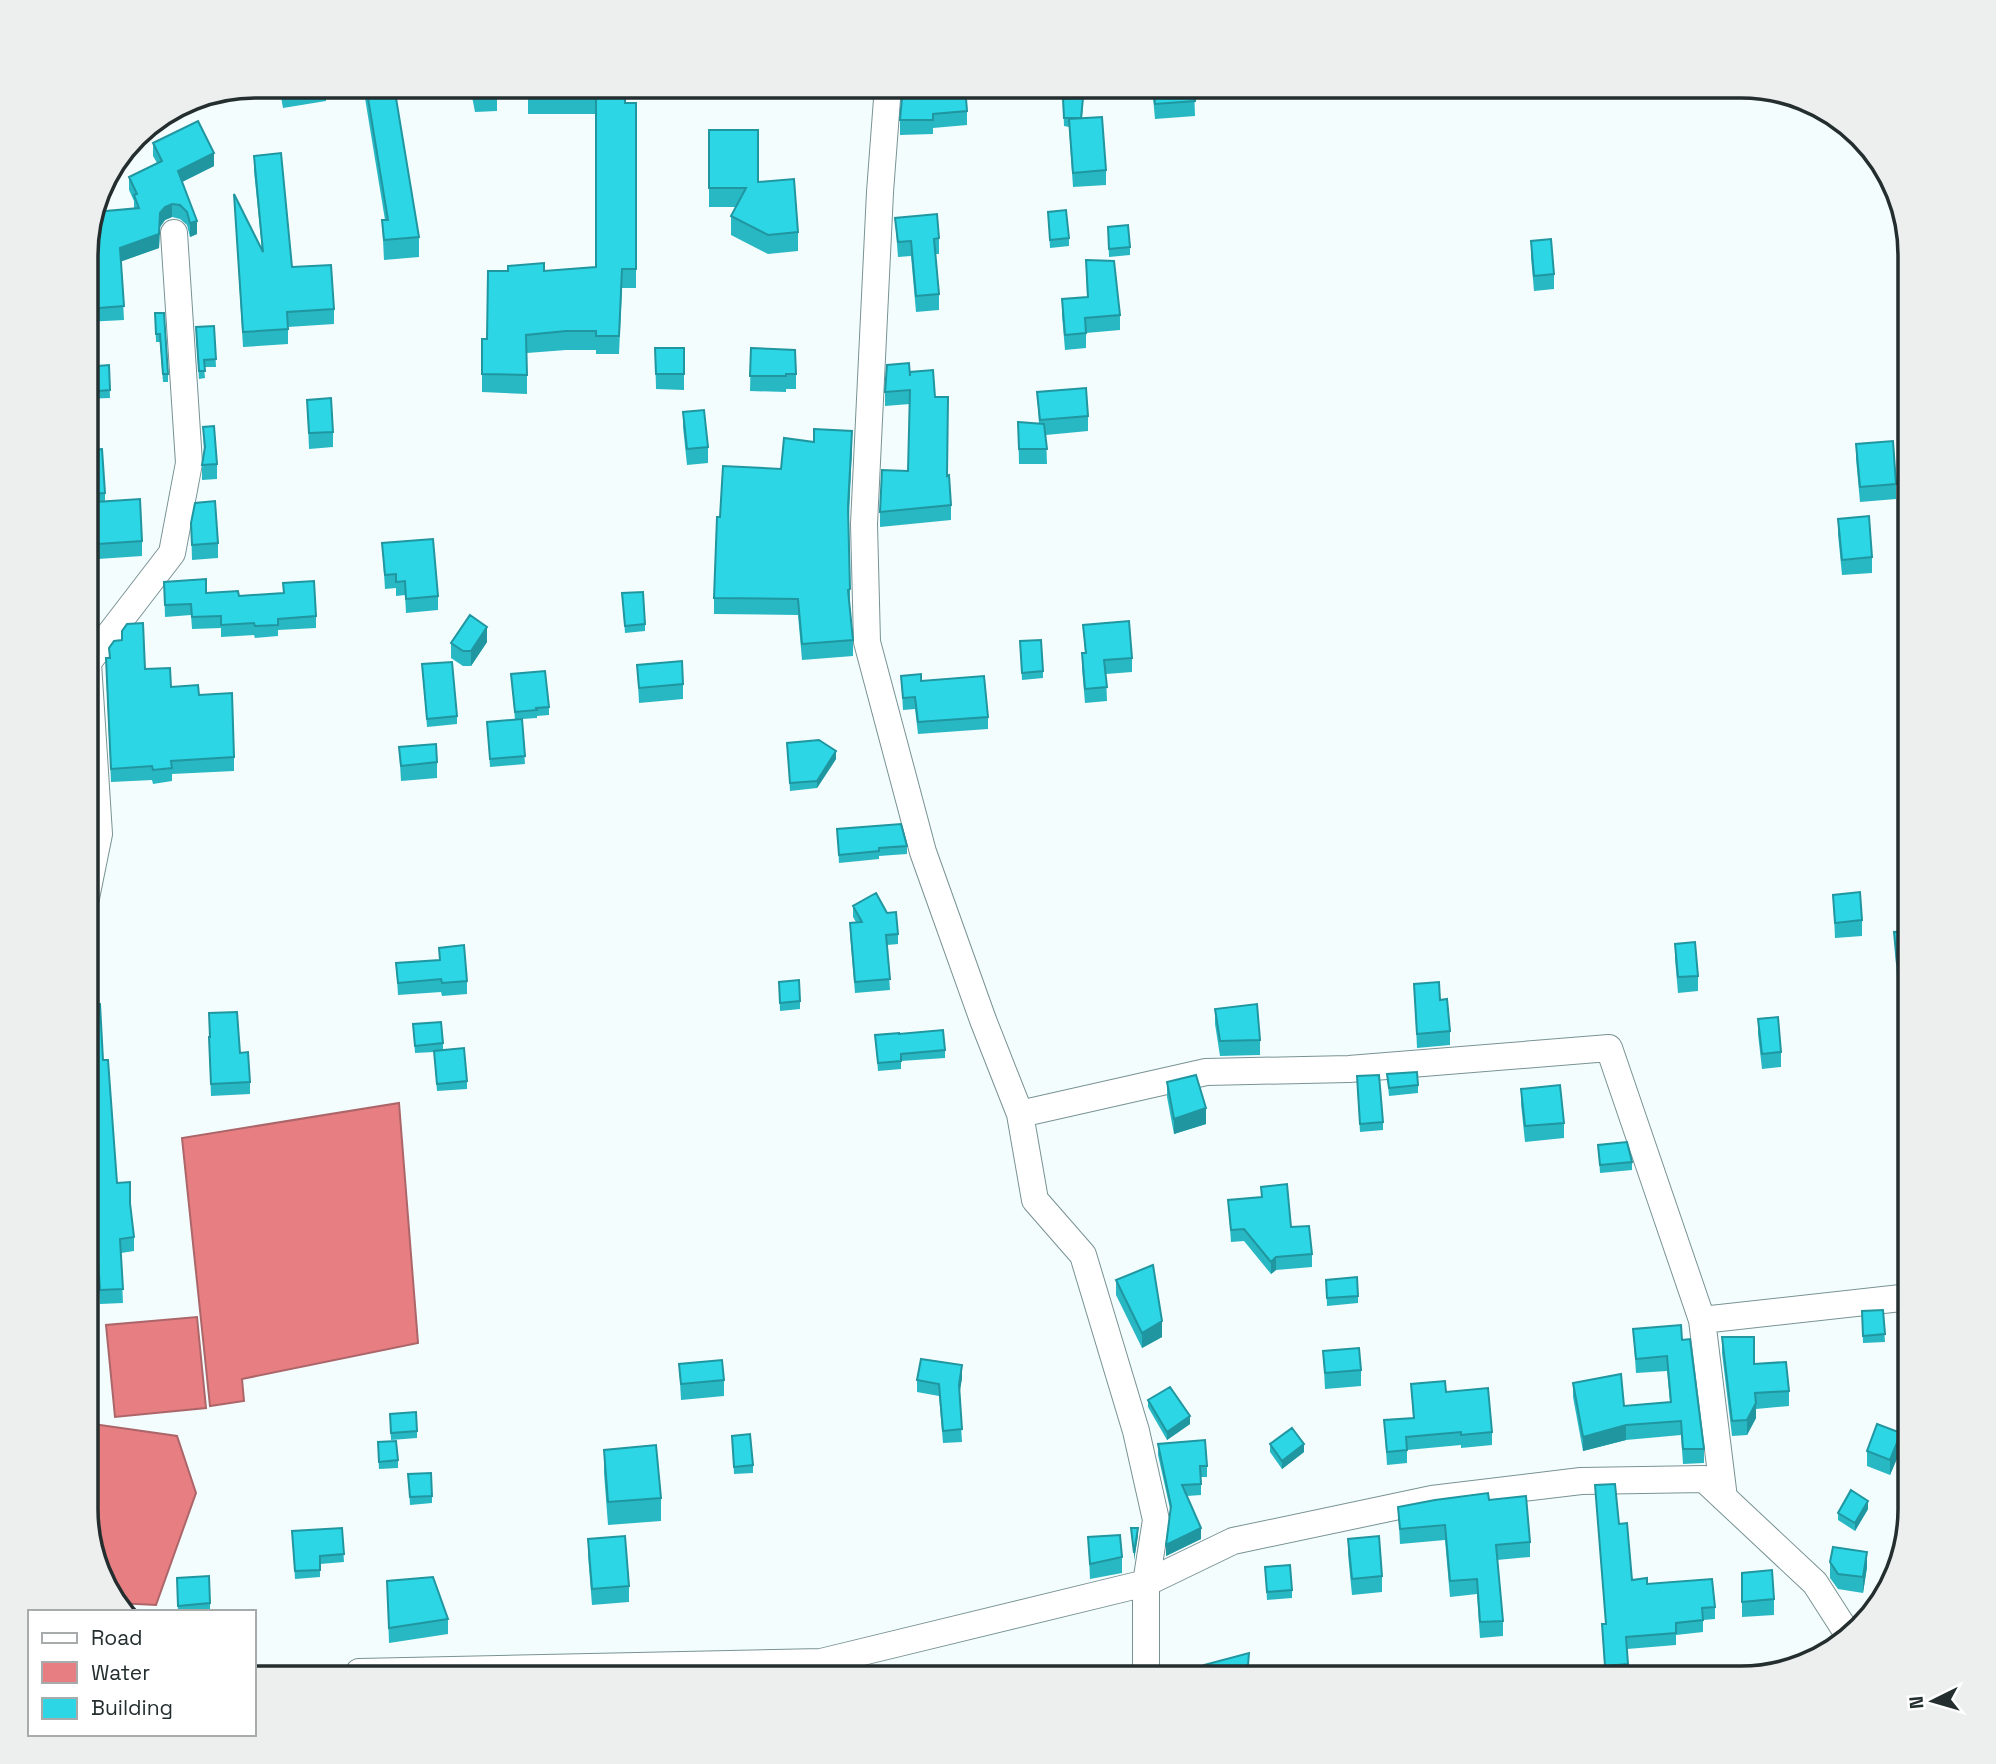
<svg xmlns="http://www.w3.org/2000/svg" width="1996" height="1764" viewBox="0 0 1996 1764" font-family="'Space Grotesk',sans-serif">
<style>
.water{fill:#e77e82;stroke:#ac6669;stroke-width:2}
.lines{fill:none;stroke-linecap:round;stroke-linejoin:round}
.street-casing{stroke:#799294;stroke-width:28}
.street{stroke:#fff;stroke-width:26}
.wall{fill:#27b8c4}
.shaded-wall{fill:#2096a0}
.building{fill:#2dd6e4;stroke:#2096a0;stroke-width:2}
.rim{fill:none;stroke:#242e2f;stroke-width:3.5}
</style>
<rect width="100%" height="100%" fill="#f3fdfe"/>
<path class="water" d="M399,1103L418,1343L242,1379L244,1401L210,1406L182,1138Z
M197,1317L206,1408L115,1417L106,1325Z
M86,1423L177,1436L196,1493L156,1605L117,1603L103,1584L86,1520Z"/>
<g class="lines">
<defs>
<path id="street" d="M89,661L172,553L189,463L174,233
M86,898L99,834L86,632
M1020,1114L1206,1072L1349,1069L1609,1048L1702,1320
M1724,1498L1702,1320L1910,1297
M359,1672L821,1662L1146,1583L1156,1520L1136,1431L1083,1255L1035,1200L1020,1114L983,1020L923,852L867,642L864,524L880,192L888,86
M1146,1678V1583L1233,1541L1432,1499L1581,1481L1704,1479L1815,1583L1849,1636"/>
</defs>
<use href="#street" class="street-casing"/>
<use href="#street" class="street"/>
</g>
<path class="wall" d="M279,86H326V101L283,108Z
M363,86H394L419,237V257L384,260L382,220H385Z
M470,86H494L497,96V111L475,112Z
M528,86H625V103H636V288H622L619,354H596V350H566L527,353V394L482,392V339H487L508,271H544L596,267V114H528Z
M1152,86H1194L1195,116L1155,119Z
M915,88L967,111V125L933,128V134L900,135V120Z
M1063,99L1083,106L1082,118L1106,170V185L1073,187L1069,127L1064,126Z
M709,130L758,182L798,232V251L768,254L731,235V216L736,207H709Z
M153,143L214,166L182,182L197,234L190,237L187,225L180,219L172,217L165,220L160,227L159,248L121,261L124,320L86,322V243L134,209V201L129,190V177L157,163L153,156Z
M254,156L292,267L334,309V324L288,327V344L243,347L234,194L262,249L254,171Z
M1048,212L1069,238V246L1050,248Z
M895,218L939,238V254H935L939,294V310L916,312L911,256L898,257Z
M1108,227L1130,247V255L1109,257Z
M1531,241L1554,274V289L1534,291L1531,257Z
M1086,260L1120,315V330L1086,333V348L1065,350L1062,315V299L1087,297Z
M155,313L168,374V382H163L160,342H156Z
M214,326L216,367H204L205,378L199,379L196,335Z
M655,348H684V390L656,389Z
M751,348L796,374V389H786V392L750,391Z
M109,365L110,398L86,399V367Z
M910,376L935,397L951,505V520L880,527V512L908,471L910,404L885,406V392Z
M1037,392L1088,416V431L1046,435L1047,464H1019L1018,422L1039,424Z
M307,400L333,432V447L309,449Z
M683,412L708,447V463L687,465L683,427Z
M203,427L217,464V479L202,480V465L204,451Z
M1856,444L1896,484V499L1860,502L1856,459Z
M852,447L849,518L850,589V606L853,640V656L802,660L798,615L714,614V598L781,469Z
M86,450L105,493V502L142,541V556L98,559L96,509H86Z
M1838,519L1872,557V573L1842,575L1838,534Z
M191,523L218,543V558L192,560Z
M382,543L438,596V610L406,613L405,595L396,596V588L385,589Z
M164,582L206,593L239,596L283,593V583L316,616V628L278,630V636L255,638L254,635L221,637V628L192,629L191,615L165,617Z
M622,593L645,624V631L625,633Z
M1910,623V657L1906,658L1903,624Z
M1083,625L1132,658V672L1106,674L1107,701L1085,703L1082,668V653H1085Z
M1020,641L1043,671V678L1022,680Z
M487,642L471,666H463L451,658V643Z
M109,648L145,669L171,687L199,695L234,757V771L172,774V781L153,784L152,780L111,782L106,671V658H109Z
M422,664L457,716V724L427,727Z
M637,665L683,684V699L639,703Z
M511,674L549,707V715L537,716V718L522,719L525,764L490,767L487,722L515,720Z
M901,676L921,681L988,717V729L918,734L915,709L903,710Z
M787,743L836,759L817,788L790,791Z
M399,747L437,762V778L401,781Z
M837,829L907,846V854L879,856V859L839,863Z
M1833,895L1862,920V936L1835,938Z
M853,906L898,934V944L887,945L890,990L855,993L850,933V923L856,922L853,917Z
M1910,931V976L1897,977L1894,932Z
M1675,944L1698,976V991L1678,993L1675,959Z
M439,948L467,981V994L442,996L441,992L398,995L396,963L439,960Z
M779,982L800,1001V1009L780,1011Z
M1414,984L1440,1000L1450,1031V1045L1417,1048Z
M86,1005L103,1060L117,1183L130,1206L134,1237V1251L121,1253L123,1303L100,1304L97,1256L86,1258Z
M1215,1009L1260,1040V1055L1220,1056L1215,1024Z
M209,1013L240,1053L250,1082V1094L211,1096L209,1049V1037H210Z
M1758,1019L1781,1052V1067L1762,1069L1758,1034Z
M413,1024L443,1043V1050L467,1081V1089L437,1091L434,1052L415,1053Z
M899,1034L945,1050V1058L901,1061V1069L878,1071L875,1035Z
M1387,1074L1418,1085V1093L1389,1096Z
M1167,1082L1206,1124L1174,1134L1167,1097Z
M1357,1084L1383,1122V1130L1360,1132Z
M1521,1089L1564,1123V1138L1525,1142L1521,1104Z
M1598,1145L1632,1162V1170L1600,1173Z
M1261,1187L1312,1254V1267L1276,1270L1271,1274L1244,1241L1231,1242L1228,1200L1261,1197Z
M1116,1280L1162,1337L1142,1348L1116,1295Z
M1326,1280L1358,1296V1303L1327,1306Z
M1883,1310L1885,1342L1863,1343L1862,1311Z
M1633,1329L1682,1340L1704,1449V1463L1683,1464L1681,1435L1626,1440L1583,1451L1573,1397V1383L1624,1406L1670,1402L1667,1371L1636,1373Z
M1722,1337L1789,1391V1406L1756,1409V1418L1747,1435L1732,1436L1722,1353Z
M1323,1351L1361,1370V1386L1325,1389Z
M679,1364L724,1380V1396L681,1400Z
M962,1378L959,1393L962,1442L943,1443L939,1396L917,1392V1380Z
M1411,1384L1446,1392L1492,1432V1445L1461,1448V1445L1407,1450V1463L1387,1465L1384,1420L1413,1418Z
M1148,1400L1190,1424L1167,1440L1148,1407Z
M390,1422L417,1431V1438L391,1440Z
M732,1436L753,1465V1473L734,1474Z
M1158,1444L1207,1466V1477H1201V1495L1187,1496L1201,1539L1166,1556L1171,1513L1158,1455Z
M1270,1444L1304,1452L1282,1469L1270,1452Z
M1901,1449L1890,1475L1867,1466V1451Z
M378,1450L398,1460V1468L379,1469Z
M604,1450L661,1498V1521L608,1525L604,1473Z
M408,1474L432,1496V1503L410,1505Z
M1595,1485L1619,1524L1632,1580L1715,1607V1619L1703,1620V1632L1676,1635V1645L1627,1649L1628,1676L1605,1678L1602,1624H1606Z
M1489,1500L1530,1542V1557L1497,1560L1503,1621V1636L1480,1638L1477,1594L1450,1597L1445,1540L1400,1544L1398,1507Z
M1868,1509L1855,1531L1838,1520V1513Z
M342,1528L344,1562L320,1564V1577L295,1579L292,1531Z
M1088,1537L1122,1557V1573L1090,1579Z
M588,1539L629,1586V1602L592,1605L588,1555Z
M1348,1539L1382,1576V1592L1352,1595L1348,1554Z
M1830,1562L1867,1567L1863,1593L1838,1589L1830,1578Z
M1265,1567L1292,1590V1598L1267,1600Z
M1742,1573L1774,1599V1615L1742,1617Z
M387,1581L448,1619V1634L389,1643Z
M177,1586L210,1603V1611L178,1612Z"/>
<path class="shaded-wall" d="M214,153V166L178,184V171Z
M172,204V217L165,220L160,227L159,248L120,262V248L165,207Z
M197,221V234L190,237V223Z
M852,431V447L848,523V507Z
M487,627V642L471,666V651Z
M836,751V759L817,788V781Z
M1206,1108V1124L1174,1134V1119Z
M1276,1257V1270L1271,1274V1262Z
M1162,1321V1337L1142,1348V1333Z
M962,1365V1378L959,1397V1385Z
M1756,1403V1418L1747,1435V1420Z
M1190,1416V1424L1167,1440V1432Z
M1626,1425V1440L1583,1451V1437Z
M1901,1433V1449L1890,1475V1460Z
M1304,1444V1452L1282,1469V1461Z
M1868,1501V1509L1855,1531V1523Z
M1138,1528V1536L1134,1561V1553Z
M1201,1528V1539L1166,1556V1545Z
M1867,1552V1567L1863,1593V1577Z"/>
<path class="building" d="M282,86H324L283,93Z
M366,86H394L419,237L384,240L382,220H388Z
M473,86H494L497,96L475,97Z
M528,86H625V103H636V269H622L619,336H596V331H566L526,335L527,375L482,374V339H487L488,271H508V266L544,263V271L596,267V96H528Z
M903,86H915V88L965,86L967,111L933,114V120H900Z
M1153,86H1194L1195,101L1155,104Z
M1083,98L1081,118H1064L1063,99Z
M1102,117L1106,170L1073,173L1069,119Z
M198,121L214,153L178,171L197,221L190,223L187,212L180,205L172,204L165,207L160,213L159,234L120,248L124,306L86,309V243L95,212L139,208L134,195L137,194L129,177L162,161L153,143Z
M709,130H758V182L794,179L798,232L768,235L731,216L746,188H709Z
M281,153L292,267L331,265L334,309L287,312L288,329L243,332L234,194L263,252L254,156Z
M1066,210L1069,238L1050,240L1048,212Z
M937,214L939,238L934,239L939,294L916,296L911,241L898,242L895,218Z
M1128,225L1130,247L1109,249L1108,227Z
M1551,239L1554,274L1534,276L1531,241Z
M1086,260L1114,261L1120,315L1085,318L1086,333L1065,335L1062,299L1088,297Z
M155,313H164L168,374H163L160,334H156Z
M214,326L216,359L204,360L205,371H199L196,327Z
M655,348H684V374H656Z
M751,348L795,350L796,374H786V376H750Z
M909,363L910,376V372L933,370L935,397H948L947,476L949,475L951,505L880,512L882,470L908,471L910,390L885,392L887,365Z
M109,365L110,390L86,392V367Z
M1086,388L1088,416L1040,420L1037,392Z
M331,398L333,432L309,433L307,400Z
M704,410L708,447L687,449L683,412Z
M1018,422L1044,424L1047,449H1019Z
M214,426L217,464L202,465L205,447L203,427Z
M814,429L852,431L848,507L850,589L848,590L853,640L802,644L798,599L714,598L717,517H720L723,466L781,469L784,438L814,442Z
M1893,441L1896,484L1860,487L1856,444Z
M102,449L105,493L86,494V450Z
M140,499L142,541L98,544L96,502Z
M215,501L218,543L192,545L191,523L195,503Z
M1869,516L1872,557L1842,560L1838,519Z
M433,539L438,596L406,599L405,581L396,582V574L385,575L382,543Z
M206,579V593L238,591L239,596L284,593L283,583L314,581L316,616L278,619V625L255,626L254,623L221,625V616L192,617L191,604L165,605L164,582Z
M643,592L645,624L625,626L622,593Z
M470,615L487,627L471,651H463L451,643Z
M1129,621L1132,658L1104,660L1107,687L1085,689L1082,653H1086L1083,625Z
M143,623L145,669L170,668L171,687L198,685L199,695L232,693L234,757L171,761L172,768L153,770L152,766L111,769L106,658H110L109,648L114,641L122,640V631L127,624Z
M1910,623V650H1906L1903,624Z
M1041,640L1043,671L1022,673L1020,641Z
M682,661L683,684L639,688L637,665Z
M452,662L457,716L427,719L422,664Z
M545,671L549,707L536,708L537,710L515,712L511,674Z
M921,674V681L984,676L988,717L918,722L915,697L903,698L901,676Z
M522,719L525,756L490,759L487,722Z
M819,740L836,751L817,781L790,783L787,743Z
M436,744L437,762L401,766L399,747Z
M901,824L907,846L879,848V851L839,855L837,829Z
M1860,892L1862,920L1835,923L1833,895Z
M876,893L887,913L896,912L898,934L886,935L890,979L855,982L850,923L862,922L853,906Z
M1910,931V963L1897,964L1894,932Z
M1695,942L1698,976L1678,977L1675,944Z
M464,945L467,981L442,983L441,979L398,983L396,963L440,960L439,948Z
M799,980L800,1001L780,1003L779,982Z
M1439,982L1440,1000L1447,999L1450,1031L1417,1034L1414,984Z
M100,1004L103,1060H108L117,1183L130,1182V1203L134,1237L120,1239L123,1289L100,1290L97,1242L86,1243V1005Z
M1257,1004L1260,1040L1220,1041L1215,1009Z
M237,1012L240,1053L248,1052L250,1082L211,1084L209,1037H210L209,1013Z
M1778,1017L1781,1052L1762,1054L1758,1019Z
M441,1022L443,1043L415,1046L413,1024Z
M943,1030L945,1050L901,1054V1061L878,1063L875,1035L899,1033V1034Z
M464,1048L467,1081L437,1084L434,1051Z
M1417,1072L1418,1085L1389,1088L1387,1074Z
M1196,1075L1206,1108L1174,1119L1167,1082Z
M1379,1075L1383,1122L1360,1124L1357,1076Z
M1560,1085L1564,1123L1525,1126L1521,1089Z
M1627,1142L1632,1162L1600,1165L1598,1145Z
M1287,1184L1291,1227L1309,1226L1312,1254L1276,1257L1271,1262L1244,1229L1231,1230L1228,1200L1262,1197L1261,1187Z
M1153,1265L1162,1321L1142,1333L1116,1280Z
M1357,1277L1358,1296L1327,1298L1326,1280Z
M1883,1310L1885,1334L1863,1336L1862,1311Z
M1681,1325L1682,1340L1690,1339L1704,1449H1683L1681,1421L1626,1425L1583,1437L1573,1383L1621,1374L1624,1406L1671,1402L1667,1356L1636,1359L1633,1329Z
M1722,1337H1754V1364L1786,1362L1789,1391L1755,1393L1756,1403L1747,1420L1732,1421Z
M1359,1348L1361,1370L1325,1373L1323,1351Z
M921,1359L962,1365L959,1385L962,1429L943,1431L939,1384L917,1380Z
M722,1360L724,1380L681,1384L679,1364Z
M1445,1381L1446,1392L1488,1388L1492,1432L1461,1435V1432L1406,1437L1407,1450L1387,1452L1384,1420L1414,1418L1411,1384Z
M1170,1387L1190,1416L1167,1432L1148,1400Z
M416,1412L417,1431L391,1433L390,1414Z
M1877,1424L1901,1433L1890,1460L1867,1451Z
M1292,1428L1304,1444L1282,1461L1270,1444Z
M750,1434L753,1465L734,1467L732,1436Z
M1205,1440L1207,1466H1200L1201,1484L1182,1485L1201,1528L1166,1545L1171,1506L1158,1444Z
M396,1441L398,1460L379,1462L378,1442Z
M656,1445L661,1498L608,1502L604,1450Z
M431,1473L432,1496L410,1497L408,1474Z
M1615,1484L1619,1524L1627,1523L1632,1580L1647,1578V1584L1712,1579L1715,1607L1702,1608L1703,1620L1676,1623V1633L1626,1637L1628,1664L1605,1666L1602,1624H1606L1595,1485Z
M1851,1490L1868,1501L1855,1523L1838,1513Z
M1488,1493L1489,1500L1526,1496L1530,1542L1496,1545L1503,1621L1480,1622L1477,1579L1450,1581L1445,1525L1400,1529L1398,1507L1435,1500Z
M342,1528L344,1554L320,1556V1570L295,1571L292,1531Z
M1131,1528H1138L1134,1553Z
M1120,1535L1122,1557L1090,1564L1088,1537Z
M625,1536L629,1586L592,1589L588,1539Z
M1379,1536L1382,1576L1352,1579L1348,1539Z
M1833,1547L1867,1552L1863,1577L1838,1574L1830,1562Z
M1290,1565L1292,1590L1267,1592L1265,1567Z
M1772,1570L1774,1599L1742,1602V1573Z
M209,1576L210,1603L178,1606L177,1578Z
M433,1577L448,1619L389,1628L387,1581Z
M1249,1653L1247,1678H1204V1665Z
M976,1669V1678H943L942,1672Z
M877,1675L878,1678H858V1676Z"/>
<path d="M0 0H1996V1764H0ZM255 98H1741A157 157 0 0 1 1898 255V1509A157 157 0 0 1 1741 1666H255A157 157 0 0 1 98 1509V255A157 157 0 0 1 255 98Z" fill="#edeeee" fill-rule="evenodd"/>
<path class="rim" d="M255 98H1741A157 157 0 0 1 1898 255V1509A157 157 0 0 1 1741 1666H255A157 157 0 0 1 98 1509V255A157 157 0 0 1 255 98Z"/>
<rect x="28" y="1610" width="228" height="126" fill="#ffffff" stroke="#a7abac" stroke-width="2"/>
<rect x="42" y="1633" width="35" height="10" fill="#ffffff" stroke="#a7abac" stroke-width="2"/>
<text x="91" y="1645" font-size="21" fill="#242e2f">Road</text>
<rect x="42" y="1662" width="35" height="21" fill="#e77e82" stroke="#a7abac" stroke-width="2"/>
<text x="91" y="1680" font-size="21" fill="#242e2f">Water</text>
<rect x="42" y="1698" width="35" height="21" fill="#2dd6e4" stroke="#a7abac" stroke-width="2"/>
<text x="91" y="1715" font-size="21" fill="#242e2f">Building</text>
<g transform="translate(1933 1701) rotate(265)" stroke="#ffffff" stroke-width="5" paint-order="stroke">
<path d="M0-5L12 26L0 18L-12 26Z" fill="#242e2f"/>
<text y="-10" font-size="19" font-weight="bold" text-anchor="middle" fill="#242e2f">N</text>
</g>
</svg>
